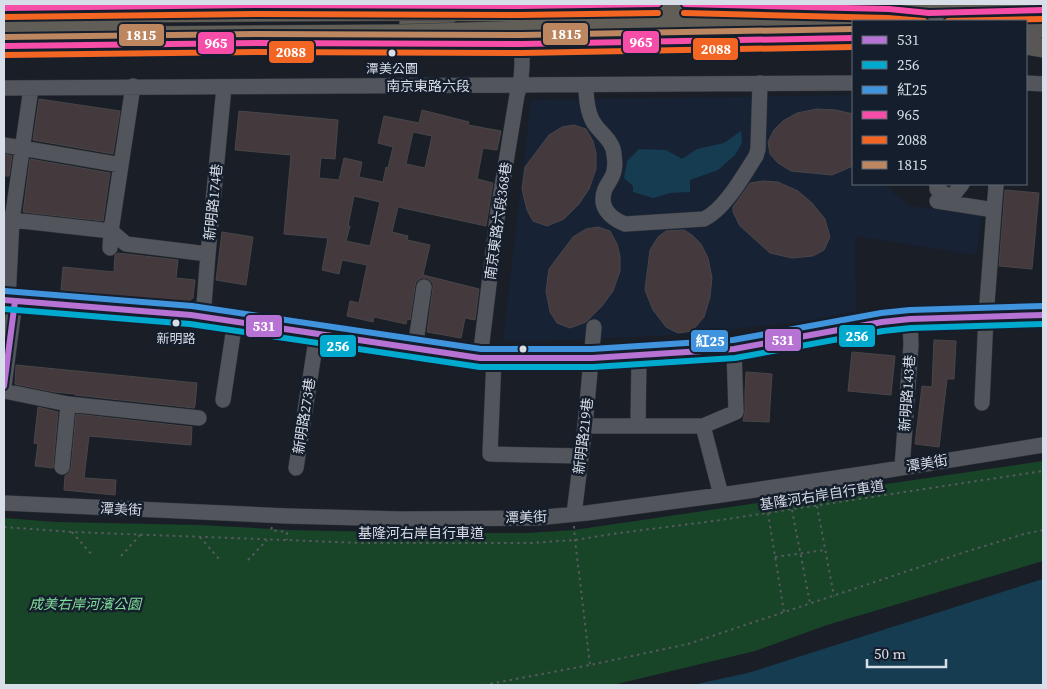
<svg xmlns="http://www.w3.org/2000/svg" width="1047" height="689" viewBox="0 0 1047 689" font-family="'Source Serif 4','Noto Sans TC',serif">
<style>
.built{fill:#172234}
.green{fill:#184428}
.water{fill:#153c51}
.building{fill:#44393c;stroke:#484649;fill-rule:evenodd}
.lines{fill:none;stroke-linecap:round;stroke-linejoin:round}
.minor-casing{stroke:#35383e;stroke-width:16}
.major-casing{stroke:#35383e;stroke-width:20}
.highway-casing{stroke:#35383e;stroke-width:22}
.path{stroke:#565a5f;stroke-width:2;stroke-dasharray:2.5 4;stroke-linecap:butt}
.minor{stroke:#52555c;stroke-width:15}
.major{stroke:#585756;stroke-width:19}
.highway{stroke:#615e57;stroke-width:21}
.highway-bridge-casing{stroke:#35383e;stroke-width:22;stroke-linecap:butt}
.highway-bridge{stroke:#615e57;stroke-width:21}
.bus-1-casing{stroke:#151e2c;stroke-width:10}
.bus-2-casing{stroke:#151e2c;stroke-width:10}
.bus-3-casing{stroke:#151e2c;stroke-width:10}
.bus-4-casing{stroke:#151e2c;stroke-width:10}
.bus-5-casing{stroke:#151e2c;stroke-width:10}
.bus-6-casing{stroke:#151e2c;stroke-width:10}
.bus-1{stroke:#b673d3;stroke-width:6}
.bus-2{stroke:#00a9ce;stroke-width:6}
.bus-3{stroke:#4094de;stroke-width:6}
.bus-4{stroke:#f54da8;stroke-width:6}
.bus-5{stroke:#f26522;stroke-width:6}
.bus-6{stroke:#bb8660;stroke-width:6}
.bus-dot{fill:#d8dee7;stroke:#151e2c;stroke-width:2}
.labels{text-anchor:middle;stroke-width:5;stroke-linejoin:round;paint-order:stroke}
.bus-label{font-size:13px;fill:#d8dee7;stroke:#151e2c}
.street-label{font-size:14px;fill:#d8dee7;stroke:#151e2c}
.park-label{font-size:14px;font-style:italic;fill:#81de99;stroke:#151e2c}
.line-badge{stroke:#151e2c;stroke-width:2}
.badge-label{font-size:14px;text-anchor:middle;font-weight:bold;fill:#fff}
</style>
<rect width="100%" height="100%" fill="#1a1f27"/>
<path class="built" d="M853,95V184H883L909,206L982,214L976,255L855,236L856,311L800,322L673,335L579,340L503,341L531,100Z"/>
<path class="green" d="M1043,461V561L827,625L755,651L617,684L611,685H4V518L56,522L200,525L290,530L425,533H526L574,530Z"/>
<path class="water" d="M741,131L742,143L735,155L718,170L690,180V192L670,193L653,198L633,192V186L624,178L627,161L639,149L666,150L682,159L697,149L724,143Z
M1043,579V685H692L748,673Z"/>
<path class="building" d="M39,99L120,111L113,154L33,140Z
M817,109L836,110L853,114V166L832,175L791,171L778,163L770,154L768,142L774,130L783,121L797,113Z
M422,110L469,122L468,125L501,131L497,150L483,148L477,179L493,183L486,226L398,207L392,232L408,236L407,240L430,245L423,275L479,289L475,320L465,318L461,338L427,332L433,288V284L430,280L426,278H421L416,282L415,286L410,320L407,319L406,324L374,317L373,322L347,316L350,301L359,303L367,265L342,260L339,274L322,270L328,238L284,234L291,155L235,150L239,111L338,120L335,159L321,158L319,178L339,180L344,158L362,162L359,177L383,182L386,167L388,168L393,147L378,143L384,116L419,123ZM413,132L432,136L425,168L406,164ZM354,196L380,202L370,246L346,241L350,226H348Z
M574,125L586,129L593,141L596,153V169L589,189L579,204L564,219L547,226L533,221L527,210L522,189L525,167L549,135L562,127Z
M4,154L12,156L9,176H4Z
M30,159L110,173L103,221L23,212Z
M763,181L778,182L798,191L812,203L825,219L830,237L824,250L813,256L792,258L770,253L740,226L733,212V207L750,183Z
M1005,190L1039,193L1032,269L999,266Z
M598,227L610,231L617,244L620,256V271L613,291L602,306L586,322L570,328L557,323L550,312L546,291L549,269L573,237L586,229Z
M684,230L692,235L701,244L708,258L712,278L710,297L704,317L692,331L678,333L666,327L653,310L645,290L650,250L658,237L666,231Z
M222,232L253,237L246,285L216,280Z
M118,253L178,260L176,278L195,280L193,298L186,303L61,290L63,267L114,272L115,255Z
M934,340L956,341L954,379H947L939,447L915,444L922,386L932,387Z
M852,352L895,356L891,395L848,391Z
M16,365L197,383L195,406L194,408L75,395V394L54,392L15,384Z
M746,372L772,374L769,422L743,421L745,412V393Z
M38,407L58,412L53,468L35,466L38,444L34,443Z
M76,414L192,427L191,445L89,436L84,478L116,480L115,495L64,490L65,476L69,473L71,468Z"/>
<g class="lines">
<defs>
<path id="minor" d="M1026,83L1043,84
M586,85C586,98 587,115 596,126C603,135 614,143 614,155C615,160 615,166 614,171C613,177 608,183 605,189C598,207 610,218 625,224L704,219C725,209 743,176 756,156L758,149L760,83
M4,88L853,83
M4,145L121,165
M937,184V189L951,198L962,184
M937,201L994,210L986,317L982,403
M994,210L996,186
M4,219L111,231
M111,231L126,244L208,254
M110,248L111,231L133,86
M4,300L191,315L480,358H592L734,349L781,340L882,322L910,319L1043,315
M8,300L12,220L31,88
M203,317L208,254L224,87
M415,348L424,287
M480,358L498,211L517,95C524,77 522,51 521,33
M494,358L490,454L581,456
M4,386L15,301
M4,391L68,404L199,418
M223,400L235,321
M585,426H703L736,412L734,349
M638,426L639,356
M703,426L721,495
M62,467L68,404
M296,468L317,334
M902,468L911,345L910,319
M4,503L287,516L401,519L535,518L587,513L721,495L876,472L1043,445
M574,514L585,426L594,327"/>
<path id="major" d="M1026,28H1043
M450,43L522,44L853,38
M1026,45L1043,48"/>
<path id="highway" d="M4,13L129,12
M904,21L1043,11
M410,23L448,14
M820,28L853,25
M4,38L129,37"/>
</defs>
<use href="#minor" class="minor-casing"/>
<use href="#major" class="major-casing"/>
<use href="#highway" class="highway-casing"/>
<path class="path" d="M871,486H869L870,489L884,487L885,495
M817,506L834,596
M792,510L810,603
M768,513L784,612
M574,526L575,540L590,665
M4,527L72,532L364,543H531L575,540L612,534L721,520L1043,471
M272,527L271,530L287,532V540
M72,532L92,555
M200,537L219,559
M121,556L141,534
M775,557L825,550
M248,560L267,540
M484,685L590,665L688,644L965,552L1024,534L1043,530"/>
<use href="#minor" class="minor"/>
<use href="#major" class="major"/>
<use href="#highway" class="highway"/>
<defs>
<path id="highway-bridge" d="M129,12L414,10L767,13L1022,4
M4,26L148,25
M129,37L399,35L642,28H820"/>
</defs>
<use href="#highway-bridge" class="highway-bridge-casing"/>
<use href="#highway-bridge" class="highway-bridge"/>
<defs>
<path id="bus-1" d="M4,300L191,315L480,358H592L734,349L882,322L910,319L1043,315
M4,386L15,301"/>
<path id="bus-2" d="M4,309L190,324L480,367H593L735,358L883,331L911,328L1043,324"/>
<path id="bus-3" d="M5,291L192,306L481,349H592L733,340L881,313L910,310L1043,306"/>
<path id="bus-4" d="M685,4L889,9L929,13L1043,10
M4,8L255,5L519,6L658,4
M4,46L256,43L522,44L853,38"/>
<path id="bus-5" d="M684,13L888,18L924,21
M4,17L255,14L519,15L658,13
M948,21L1043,19
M4,55L256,52L522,53L853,47"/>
<path id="bus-6" d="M4,37L256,34L522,35L853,29"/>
</defs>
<use href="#bus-1" class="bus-1-casing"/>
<use href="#bus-2" class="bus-2-casing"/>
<use href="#bus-3" class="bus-3-casing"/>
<use href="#bus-4" class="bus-4-casing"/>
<use href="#bus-5" class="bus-5-casing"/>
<use href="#bus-6" class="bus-6-casing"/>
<use href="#bus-1" class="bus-1"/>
<use href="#bus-2" class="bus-2"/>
<use href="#bus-3" class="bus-3"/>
<use href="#bus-4" class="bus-4"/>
<use href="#bus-5" class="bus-5"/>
<use href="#bus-6" class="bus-6"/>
</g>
<g class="bus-dot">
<circle cx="392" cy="53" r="4.5"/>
<circle cx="176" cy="323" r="4.5"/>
<circle cx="523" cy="349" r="4.5"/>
</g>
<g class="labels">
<g class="bus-label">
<text x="392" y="73">潭美公園</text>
<text x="176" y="343">新明路</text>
</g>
<g class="street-label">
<text x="428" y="91">南京東路六段</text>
<text transform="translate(213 202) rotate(-84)" y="5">新明路174巷</text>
<text transform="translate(498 221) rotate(-82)" y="5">南京東路六段368巷</text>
<text transform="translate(907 393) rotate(-86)" y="5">新明路143巷</text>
<text transform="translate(304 416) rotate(-81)" y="5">新明路273巷</text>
<text transform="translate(583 436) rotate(-83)" y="5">新明路219巷</text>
<text transform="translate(927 463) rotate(-10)" y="5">潭美街</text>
<text transform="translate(822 495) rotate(-9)" y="5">基隆河右岸自行車道</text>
<text transform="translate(121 509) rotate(3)" y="5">潭美街</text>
<text transform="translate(526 517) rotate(-2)" y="5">潭美街</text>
<text x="421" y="538">基隆河右岸自行車道</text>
</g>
<g class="park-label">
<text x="85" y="609">成美右岸河濱公園</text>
</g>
</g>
<g class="line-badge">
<rect x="542" y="22" width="47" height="24" rx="5" fill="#bb8660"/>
<rect x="118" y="23" width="47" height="24" rx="5" fill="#bb8660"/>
<rect x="622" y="30" width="38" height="24" rx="5" fill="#f54da8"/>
<rect x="197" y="31" width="38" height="24" rx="5" fill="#f54da8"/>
<rect x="692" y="37" width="47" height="24" rx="5" fill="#f26522"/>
<rect x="268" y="40" width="47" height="24" rx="5" fill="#f26522"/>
<rect x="245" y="314" width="38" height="24" rx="5" fill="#b673d3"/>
<rect x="838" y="324" width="38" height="24" rx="5" fill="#00a9ce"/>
<rect x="764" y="328" width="38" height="24" rx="5" fill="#b673d3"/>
<rect x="690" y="329" width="39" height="24" rx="5" fill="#4094de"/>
<rect x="319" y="334" width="38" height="24" rx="5" fill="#00a9ce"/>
</g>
<g class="badge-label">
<text x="566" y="39">1815</text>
<text x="141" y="40">1815</text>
<text x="641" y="47">965</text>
<text x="216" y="48">965</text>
<text x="716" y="54">2088</text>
<text x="291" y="57">2088</text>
<text x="264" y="331">531</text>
<text x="857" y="341">256</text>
<text x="783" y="345">531</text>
<text x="710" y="346">紅25</text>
<text x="338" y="351">256</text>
</g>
<rect width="1047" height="689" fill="none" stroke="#d8dee7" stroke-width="10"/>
<rect x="852" y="20" width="175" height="165" fill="#151e2c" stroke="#636b77"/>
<rect x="862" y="36" width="25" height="8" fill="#b673d3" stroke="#636b77"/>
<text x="897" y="45" font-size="15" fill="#d8dee7">531</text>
<rect x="862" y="61" width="25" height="8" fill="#00a9ce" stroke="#636b77"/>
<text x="897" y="70" font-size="15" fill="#d8dee7">256</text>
<rect x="862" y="86" width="25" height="8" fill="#4094de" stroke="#636b77"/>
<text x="897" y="95" font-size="15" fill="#d8dee7">紅25</text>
<rect x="862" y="111" width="25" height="8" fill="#f54da8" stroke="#636b77"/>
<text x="897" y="120" font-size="15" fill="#d8dee7">965</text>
<rect x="862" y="136" width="25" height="8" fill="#f26522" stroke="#636b77"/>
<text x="897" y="145" font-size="15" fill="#d8dee7">2088</text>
<rect x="862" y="161" width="25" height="8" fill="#bb8660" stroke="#636b77"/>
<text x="897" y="170" font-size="15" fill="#d8dee7">1815</text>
<path d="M867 659v8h79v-8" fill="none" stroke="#d8dee7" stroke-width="2.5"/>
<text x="874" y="659" font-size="15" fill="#d8dee7" stroke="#151e2c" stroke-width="4" paint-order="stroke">50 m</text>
</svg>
